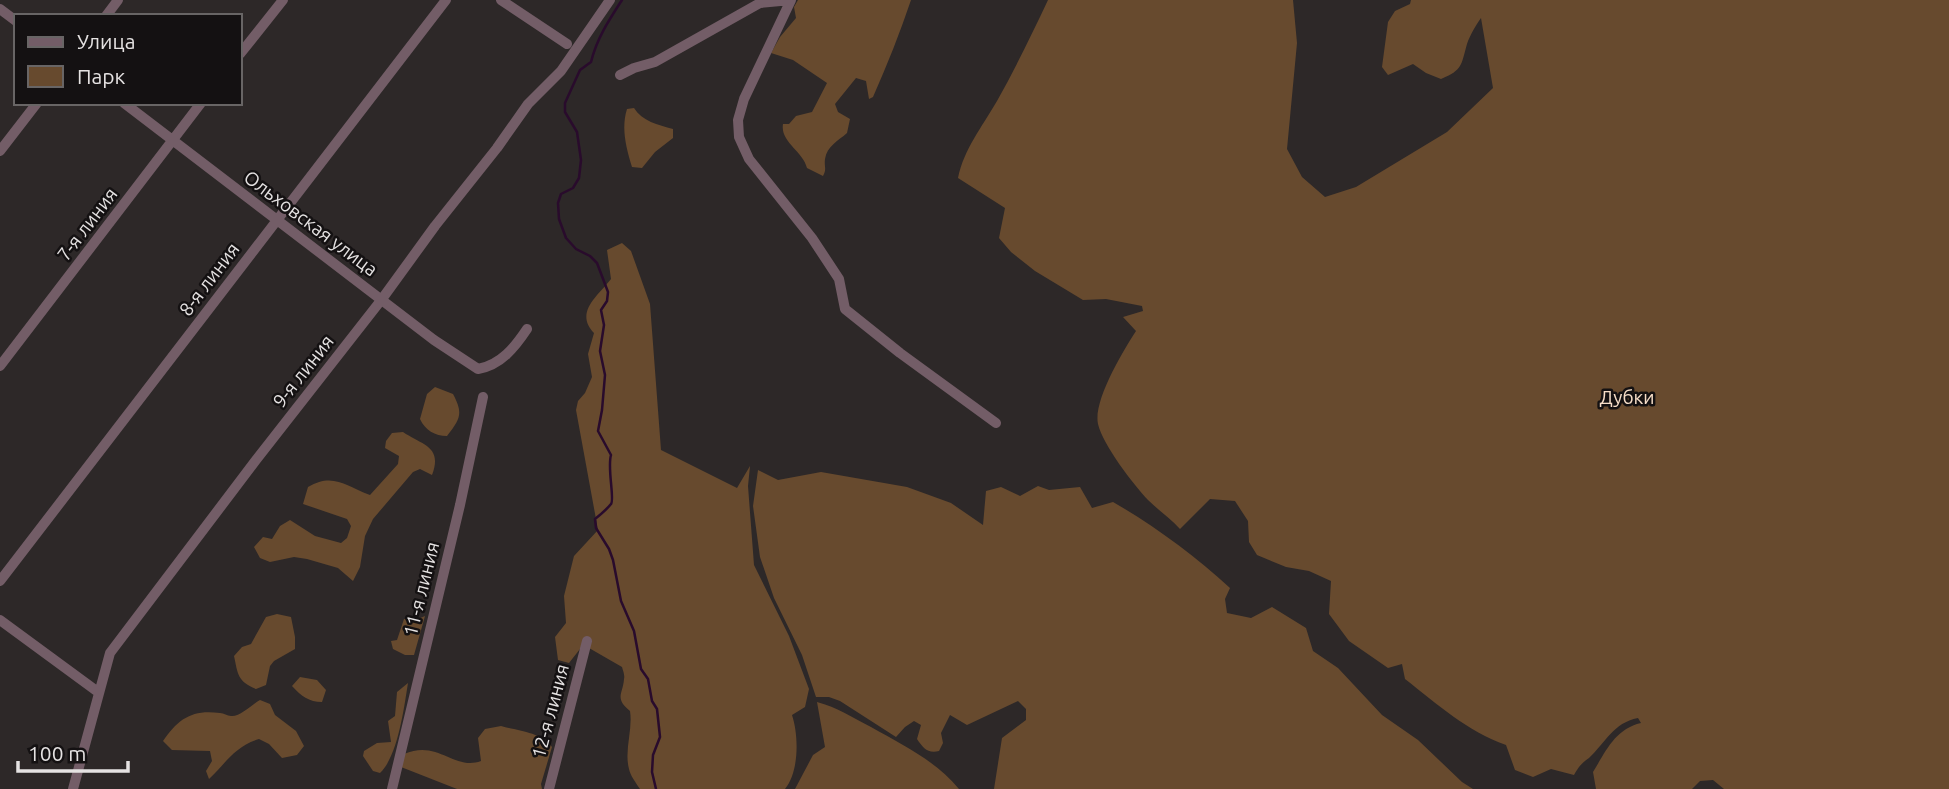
<svg xmlns="http://www.w3.org/2000/svg" width="1949" height="789" viewBox="0 0 1949 789" font-family="Ubuntu,sans-serif">
<style>
.green{fill:#674a2e}
.lines{fill:none;stroke-linecap:round;stroke-linejoin:round}
.stream{stroke:#290b2c;stroke-width:2.5}
.minor{stroke:#735d67;stroke-width:10}
.labels{text-anchor:middle;stroke-width:5;stroke-linejoin:round;paint-order:stroke}
.street-label{font-size:19px;fill:#e5e2e2;stroke:#141112}
.park-label{font-size:19px;fill:#f7dec8;stroke:#141112}
</style>
<rect width="100%" height="100%" fill="#2d2828"/>
<path class="green" d="M798,0H911C900,33 887,65 873,97L869,99L866,81L856,78L835,104L838,112L850,119L847,133C838,141 827,146 825,159C824,167 827,169 823,176L807,168C803,151 780,142 783,124H789L796,116L812,112L827,83L793,60L771,53L780,37L796,18L794,7Z
M1048,0H1293L1297,43L1287,149L1302,177L1325,197L1356,187L1447,132L1493,88L1481,18C1476,25 1470,35 1467,44C1461,65 1463,70 1441,79L1426,73L1413,64L1388,75L1382,67L1388,22L1395,11L1410,4L1411,0H1949V789H1724L1713,780L1700,781L1692,789H1596L1593,772C1606,751 1615,729 1641,723L1638,718C1613,723 1606,742 1589,758C1582,763 1579,766 1574,775L1551,769L1533,777L1515,770L1506,745C1467,731 1438,705 1405,679L1402,664L1388,668L1349,641L1329,614L1331,581L1309,571L1286,567L1257,555L1249,542L1248,521L1235,501L1210,499L1180,529C1170,518 1158,510 1148,500C1133,484 1103,445 1098,424C1093,401 1123,351 1136,331L1123,317L1143,311L1142,306L1106,299L1083,300L1035,271L1011,252L999,238L1005,208L958,178C964,149 982,127 997,101C1015,69 1032,34 1048,0Z
M634,108C642,121 658,125 673,129V138L655,152L642,168L632,167C626,147 621,128 627,109Z
M622,243L631,251L650,304L661,450L737,488L750,466L748,486L754,565L789,636L809,689L805,707L792,715C799,736 799,772 785,789H640C636,783 630,775 629,769C624,750 633,730 630,711C614,698 623,694 624,679C625,675 623,671 622,667L589,648L580,649L569,663L558,660L555,637L566,623L564,596L574,556L598,530L576,410L578,401L585,393L592,377L588,354L594,333C574,312 598,296 611,279L607,250Z
M435,387L453,394C463,413 461,418 447,436C435,436 425,430 420,419L427,394Z
M403,432C422,445 443,446 432,475L420,469L413,472L373,519L365,536L360,567L353,581L338,568L307,559L294,557L270,562L260,558L254,547L263,537L272,539L280,526L290,520L315,536L341,543L347,538L351,526L347,519L303,504L308,487C333,472 346,486 370,495L398,464L399,456L385,448L386,441L392,433Z
M758,470L778,480L821,472L907,487L951,503L983,525L986,491L1001,487L1020,496L1038,486L1049,490L1080,487L1092,508L1113,502C1155,526 1195,556 1230,588L1225,599L1227,613L1251,618L1272,607L1306,628L1313,651L1338,668L1382,715L1418,740L1462,782L1473,789H994L1002,738L1026,720V709L1018,701L967,725L950,715L941,733L943,743L939,751C928,754 923,748 917,739L921,725L914,721L905,727L896,737L840,701L829,697H816L802,655L774,598L760,557L753,506Z
M277,614L291,617L295,637V649L274,661L270,666L266,685L256,689C237,681 238,674 234,656L242,647L251,644L266,617Z
M425,616L414,655H405L393,649L391,641L397,640L404,619H418Z
M300,677L317,680L326,690L322,702C309,702 301,696 292,686Z
M408,683C404,708 398,756 380,773L373,771L363,756L364,751L377,743L391,742L388,721L395,716L397,692Z
M260,700L270,704L275,715L296,731L304,746L297,755L282,758L269,744L259,739C235,746 226,763 209,779L206,771L212,761L210,751L172,750L163,741C178,719 192,709 220,713C224,713 227,716 231,716C240,717 251,705 260,700Z
M817,702C837,707 853,718 871,727C903,745 936,761 959,789H795L813,755L825,747Z
M501,726C518,731 541,732 552,747L541,784L542,789H457L401,767L404,754C438,739 454,771 481,761L478,738L485,729Z"/>
<g class="lines">
<path class="stream" d="M622,0C609,20 597,38 591,62L580,70L565,103V112L577,132L581,160L579,178L573,188L561,194L558,203L559,219L566,238L576,249L590,256L597,263L608,292L607,301L601,310L604,325L600,351L605,375L602,410L598,431L611,455C607,468 615,500 611,504C607,509 600,515 595,519L596,528L609,549L613,560L621,601L634,631L641,669L648,679L652,701L657,709L660,737L653,755L652,772L656,789"/>
<path class="minor" d="M501,0L567,44
M791,0L744,99L738,120L739,137L749,159L812,238L839,279L845,309L900,353L996,423
M0,9L16,21
M106,16L118,0
M240,54L283,0
M620,75L634,68L655,62L760,3L791,0
M124,103L434,340L478,369C501,365 515,347 527,329
M0,151L37,103
M0,366L201,103
M0,581L446,0
M0,620L98,692
M73,789L110,653L256,460L382,299L435,226L497,148L528,104L561,71L610,0
M392,789L460,505L483,397
M549,789L587,641"/>
</g>
<g class="labels">
<g class="street-label">
<text transform="translate(311 223) rotate(37)" y="7">Ольховская улица</text>
<text transform="translate(87 224) rotate(-53)" y="7">7-я линия</text>
<text transform="translate(209 279) rotate(-53)" y="7">8-я линия</text>
<text transform="translate(303 371) rotate(-52)" y="7">9-я линия</text>
<text transform="translate(421 589) rotate(-76)" y="7">11-я линия</text>
<text transform="translate(550 711) rotate(-75)" y="7">12-я линия</text>
</g>
<g class="park-label">
<text x="1627" y="404">Дубки</text>
</g>
</g>
<rect x="14" y="14" width="228" height="91" fill="#141112" stroke="#686565" stroke-width="2"/>
<rect x="28" y="37" width="35" height="10" fill="#735d67" stroke="#686565" stroke-width="2"/>
<text x="77" y="49" font-size="21" fill="#e5e2e2">Улица</text>
<rect x="28" y="66" width="35" height="21" fill="#674a2e" stroke="#686565" stroke-width="2"/>
<text x="77" y="84" font-size="21" fill="#e5e2e2">Парк</text>
<path d="M18 761v10h110v-10" fill="none" stroke="#e5e2e2" stroke-width="3.5"/>
<text x="28" y="761" font-size="21" fill="#e5e2e2" stroke="#141112" stroke-width="5" paint-order="stroke">100 m</text>
</svg>
